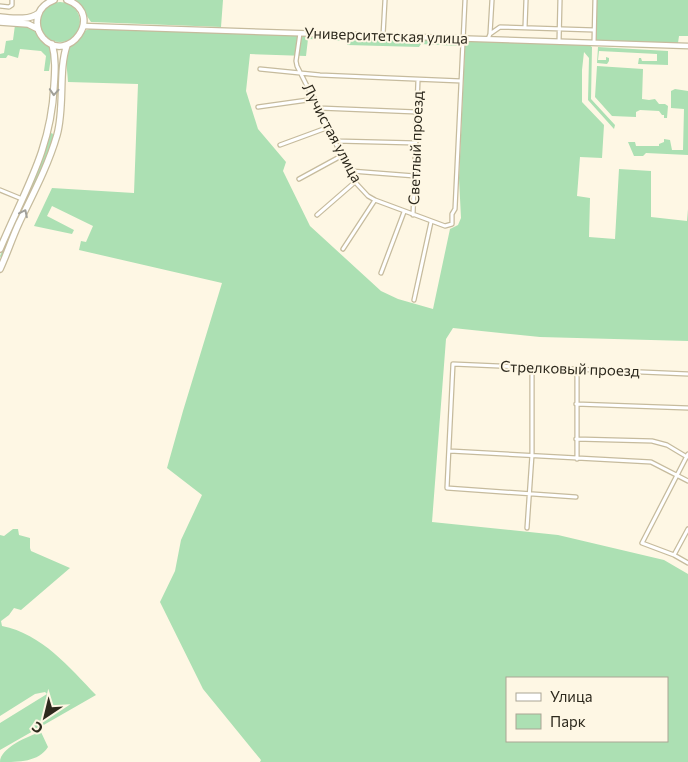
<svg xmlns="http://www.w3.org/2000/svg" width="688" height="762" viewBox="0 0 688 762" font-family="Commissioner,sans-serif">
<style>
.green{fill:#ace0b3;fill-rule:evenodd}
.lines{fill:none;stroke-linecap:round;stroke-linejoin:round}
.street-casing{stroke:#c6bb9d;stroke-width:5.5}
.secondary-casing{stroke:#c6bb9d;stroke-width:7}
.primary-casing{stroke:#c6bb9d;stroke-width:8}
.street{stroke:#fff;stroke-width:3}
.secondary{stroke:#fff;stroke-width:4.5}
.primary{stroke:#fff;stroke-width:5.5}
.oneway{stroke:#a09f99}
.labels{text-anchor:middle;stroke-width:4;stroke-linejoin:round;paint-order:stroke}
.street-label{font-size:15px;fill:#2d291d;stroke:#fef7e4}
</style>
<rect width="100%" height="100%" fill="#fef7e4"/>
<path class="green" d="M76,0H223L221,27L91,22Z
M595,0H688V36H679L678,43L676,44L594,40Z
M40 22a20 20 0 1 1 40 0a20 20 0 1 1-40 0Z
M15,25L26,26L35,29L42,40L52,50L49,71H44L46,56L41,51L20,49L18,58L8,55L6,58H0V54L4,53L6,41L13,40Z
M94,28L589,45L592,47L591,99L615,125L614,129L588,100L589,58L584,52L582,70V102L604,125L602,158L580,157L577,196L590,198L589,237L615,239L619,169L651,171V217L687,221L688,209V341L540,337L453,328L446,339L432,522L558,535L664,560L688,574V762H260L261,760L203,689L160,602L175,571L181,540L202,495L167,468L183,411L222,283L79,250L81,241L86,242L93,226L52,206L47,216L74,230L72,234L34,226L52,188L134,193L138,84L68,82C67,62 62,54 77,38C83,32 86,29 94,28ZM308,39L347,41V45L419,47L421,44L460,46L465,48L459,178L461,218L458,225L450,229L433,309L398,299L381,291L310,226L283,171L286,162L258,129L246,91L250,54L306,56ZM507,678H667V741H507Z
M598,47L668,51V65L638,64L639,58H641L642,61H657V54L599,51L598,60H606V57L609,58V61L607,64L597,63Z
M597,66L643,69L642,99L649,100L655,99L659,104H665L668,106L667,118H664V115H662L659,111L640,110L636,112V117L612,116L595,97Z
M675,89L688,91V155L646,153L643,156H634L628,142H635L636,146H659V144L664,142V139L670,140L672,150H683L684,109L671,108V91Z
M52,133L54,136L41,173L2,260L0,256L38,171L50,134Z
M13,529H18L19,535L30,538V548L31,551L70,568L21,610L14,608L9,615L1,621L2,626C42,634 69,667 96,695L0,750V723L47,694L45,692L35,694L0,716V535L4,536Z
M41,732L48,747C38,762 20,762 0,762C0,748 28,736 41,732Z"/>
<g class="lines">
<defs>
<path id="street" d="M0,6L9,7L12,5V0
M525,27L526,0
M300,33L296,61L297,66L355,182L368,196L375,200L445,226L452,224V214L455,209L465,0
M490,34L500,27L594,30
M383,36L385,0
M488,39L490,34L492,0
M559,42L560,0
M594,43L595,0
M260,69L320,75L461,81
M258,107L315,99
M319,108L417,112
M336,141L416,143
M280,145L329,127
M351,171L415,176
M299,179L343,155
M0,190L22,199
M317,215L355,182
M413,215L418,80
M343,249L375,200
M381,273L404,212
M414,300L431,222
M576,404L688,408
M576,439L652,441L667,445L687,457
M450,451L651,462L688,481
M688,454L642,543L674,555L688,563
M577,459V370
M576,497L447,488L453,364L688,374
M527,528L532,455V369
M674,555L688,529"/>
<path id="secondary" d="M83,26L688,46"/>
<path id="primary" d="M54,0C46,3 40,8 38,16C36,24 38,32 43,38C68,66 106,14 67,0
M0,17C12,18 29,21 39,13
M0,22L28,24L38,29
M0,249C24,191 51,151 54,86C55,72 56,58 52,44
M0,269C7,254 12,238 19,223C33,194 48,166 57,135C65,106 58,71 67,45"/>
</defs>
<use href="#street" class="street-casing"/>
<use href="#secondary" class="secondary-casing"/>
<use href="#primary" class="primary-casing"/>
<use href="#street" class="street"/>
<use href="#secondary" class="secondary"/>
<use href="#primary" class="primary"/>
</g>
<defs><path id="oneway-chevron" d="M-2-3.5L2.5 0L-2 3.5" fill="none" stroke-width="1.6" stroke-linecap="round" stroke-linejoin="round" transform="scale(1.25)"/></defs>
<g class="oneway">
<use href="#oneway-chevron" transform="translate(54 92) rotate(94)"/>
<use href="#oneway-chevron" transform="translate(24 213) rotate(-64)"/>
</g>
<g class="labels">
<g class="street-label">
<text transform="translate(386 36) rotate(2)" y="5">Университетская улица</text>
<text transform="translate(332 133) rotate(62)" y="5">Лучистая улица</text>
<text transform="translate(416 148) rotate(-88)" y="5">Светлый проезд</text>
<text transform="translate(570 369) rotate(2)" y="5">Стрелковый проезд</text>
</g>
</g>
<rect x="506" y="677" width="162" height="65" fill="#fef7e4" stroke="#aaa594"/>
<rect x="516" y="693" width="25" height="8" fill="#ffffff" stroke="#aaa594"/>
<text x="550" y="702" font-size="15" fill="#2d291d">Улица</text>
<rect x="516" y="714" width="25" height="15" fill="#ace0b3" stroke="#aaa594"/>
<text x="550" y="727" font-size="15" fill="#2d291d">Парк</text>
<g transform="translate(45 717) rotate(215)" stroke="#fef7e4" stroke-width="4" paint-order="stroke">
<path d="M0-4L9 19L0 12L-9 19Z" fill="#2d291d"/>
<text y="-8" font-size="14" font-weight="bold" text-anchor="middle" fill="#2d291d">С</text>
</g>
</svg>
